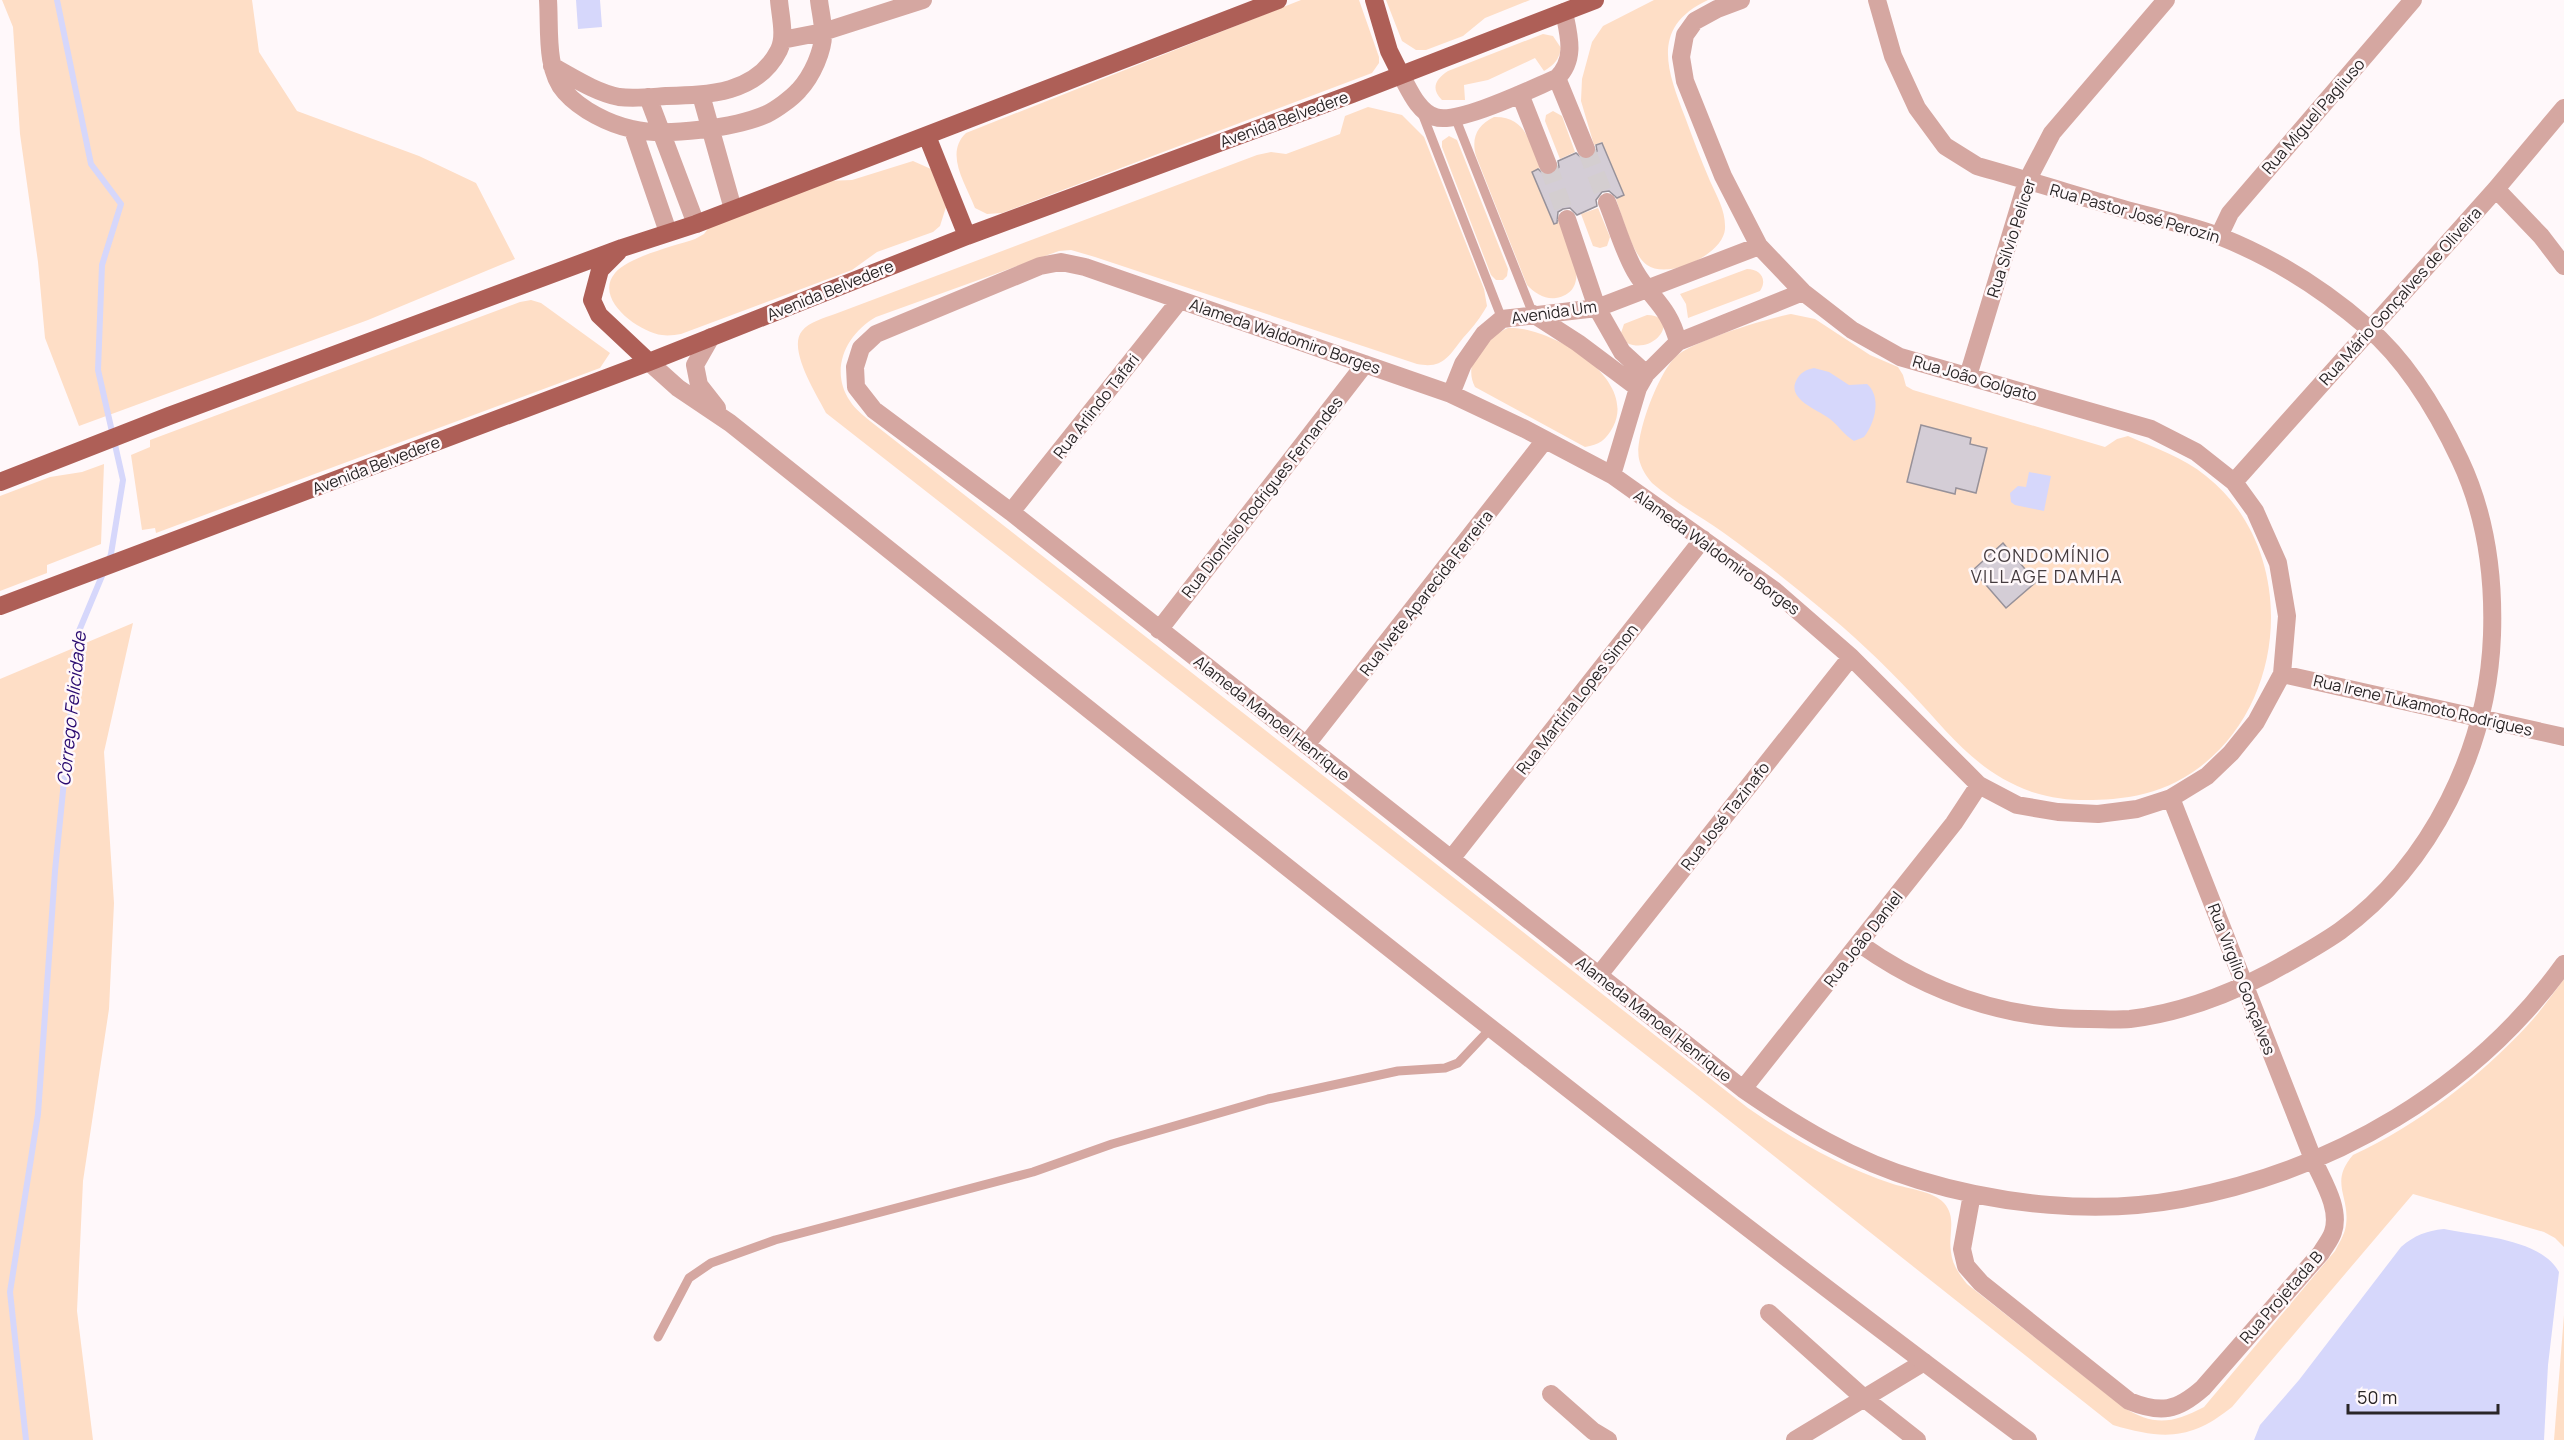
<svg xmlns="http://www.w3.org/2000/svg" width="2564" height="1440" viewBox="0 0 2564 1440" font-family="Manrope,sans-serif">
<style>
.green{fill:#fedec6}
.water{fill:#d6d7fb}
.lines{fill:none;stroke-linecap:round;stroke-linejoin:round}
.stream{stroke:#d6d7fb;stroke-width:6}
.building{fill:#d4cdd6;stroke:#979199;stroke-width:1.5}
.minor-tunnel{stroke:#d4ced0;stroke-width:18;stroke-dasharray:18 9;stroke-linecap:butt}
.service{stroke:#d5a7a1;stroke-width:9}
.minor{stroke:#d5a7a1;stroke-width:18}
.tertiary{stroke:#d5a7a1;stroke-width:18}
.primary{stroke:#ae5f57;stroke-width:18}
.labels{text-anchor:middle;stroke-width:5;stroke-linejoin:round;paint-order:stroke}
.street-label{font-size:16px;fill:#292526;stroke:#fff8fa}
.neighbourhood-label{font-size:18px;letter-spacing:1.5px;fill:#453c3f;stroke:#fff8fa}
.water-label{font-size:18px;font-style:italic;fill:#290a70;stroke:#fff8fa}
</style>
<rect width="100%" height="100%" fill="#fff8fa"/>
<path class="green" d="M2,0H252L259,52L297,111L419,156L476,183L515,259L368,320L79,426L45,338L38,262L20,134L13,27Z
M1301,0H1359L1379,57V63L1372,73L1002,213L987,214L975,208C966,184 944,154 966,133Z
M1386,0H1530L1485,18L1463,36L1426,50H1416L1402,41Z
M1654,0H1708C1650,27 1667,70 1685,117C1693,139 1701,160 1710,181C1717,197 1726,211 1725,229C1723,255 1668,280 1647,265C1633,256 1622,216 1616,199L1624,195L1602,142L1594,145L1581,101L1582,79L1592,42L1603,26Z
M1543,34L1553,36L1561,48C1559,60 1554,65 1544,71L1535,58L1488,80L1464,85L1465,100H1442C1430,88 1436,79 1448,71Z
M1368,107L1402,115L1424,137L1484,289L1487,306L1484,311C1478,321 1471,329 1463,338C1448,357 1443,369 1417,364L1095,257L1071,250L1059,251L876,317C846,334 829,370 850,401C855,409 863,415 870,421L1748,1108C1792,1139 1841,1167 1893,1184C1909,1189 1933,1191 1944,1203C1957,1218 1948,1234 1951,1252C1952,1264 1959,1274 1967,1284L2123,1407C2153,1426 2172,1424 2204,1407L2335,1251C2339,1243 2345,1234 2346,1225C2350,1195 2329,1183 2353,1155C2418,1125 2478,1078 2527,1026C2540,1012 2552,995 2564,979V1247L2555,1238L2544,1232L2413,1194L2232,1407C2191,1440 2164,1440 2113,1425L1692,1091L826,413C817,395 787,349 802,331C809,322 824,318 835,314L1257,155L1271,152L1286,154L1340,134L1345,116Z
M1553,111L1562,116L1575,152L1560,159L1545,121L1546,115Z
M1494,117C1526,116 1530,143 1540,168L1532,172L1554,224L1561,221C1569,244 1594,291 1556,298C1546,300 1534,293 1527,285L1476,156C1471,138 1477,125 1494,117Z
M1449,136L1457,140L1508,269L1507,276L1503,280H1496L1491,275L1442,147V141Z
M913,161L931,169L946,207L940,226L933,232L877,252L852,270L681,334C675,335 668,336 662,335C639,332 593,299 615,273C628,257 674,246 695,239L704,234L710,226L825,181L852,180Z
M1598,208L1610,237L1607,246L1600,248L1593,246L1581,214Z
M1747,269C1760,269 1768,279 1760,291L1688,318L1686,304L1680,294Z
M531,300L541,303L610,353L600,368L156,533L155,528L142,530L131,455L150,447V440L520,302Z
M1791,314L1815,319L1870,355L1898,367L1903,375L1906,386L1913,390L2105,447L2117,439L2128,436C2155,448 2183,457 2206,476C2304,553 2289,724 2176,782C2157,792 2134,797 2113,799C2084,801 2060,801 2032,792C1976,772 1950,734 1911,693C1882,662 1851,633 1819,607C1788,581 1756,556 1724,533C1700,516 1674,502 1652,483C1646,476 1641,468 1639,459C1634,437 1660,367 1679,354C1699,339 1765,319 1791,314Z
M1647,315C1682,316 1655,356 1627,343L1621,333L1624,324Z
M1508,328C1547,325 1639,377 1613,427C1606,440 1599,445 1585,447L1475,387C1462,362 1485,338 1508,328Z
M104,464L101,544L47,565V573L0,591V496L50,477L82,472Z
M133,623L104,752L114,903L109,1009L83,1181L77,1311L93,1440H0V679Z
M2564,1315V1440H2554Z"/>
<path class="water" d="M576,0H600L602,27L578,29Z
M1814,368L1829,372L1849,385L1867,384C1882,397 1875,423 1864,437L1854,441C1844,435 1839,426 1830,419C1819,410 1787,400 1796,381C1800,372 1806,370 1814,368Z
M2029,472L2051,476L2044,511L2015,505L2011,502L2010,493L2018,486L2026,487Z
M2444,1229C2479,1236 2541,1239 2559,1272L2548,1365L2544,1440H2254L2260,1425L2299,1380L2401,1247C2415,1235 2426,1231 2444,1229Z"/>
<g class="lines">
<path class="stream" d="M57,0L91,164L121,204L102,265L98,370L123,480L111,554L108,562
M26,1440L10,1292L38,1114L55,871L79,631L104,571"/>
</g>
<path class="building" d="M1602,143L1624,195L1617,198L1609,191L1602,192L1596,200L1597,206L1577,215L1570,208L1563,209L1558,212L1557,223L1554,224L1532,172L1538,169L1546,176L1553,175L1559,167L1558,161L1576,153L1584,160L1591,159L1597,151L1596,145Z
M1921,425L1971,438L1970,444L1987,448L1976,493L1956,488L1955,494L1907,482Z
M2003,543L2036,582L2006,608L1973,570Z"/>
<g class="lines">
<path class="minor-tunnel" d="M1586,149L1607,202
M1548,165L1567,219"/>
<path class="service" d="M1422,113L1502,319
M1455,117L1533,314
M658,1337L689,1278L711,1263L775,1240L1033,1172L1112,1144L1268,1099L1398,1071L1445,1068L1458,1063L1491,1028"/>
<path class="minor" d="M548,0C550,28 545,70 565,92C581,110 609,124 632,129C665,137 735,128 767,114C777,109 792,98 799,90C812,76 824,50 823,32C823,21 820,10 819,0
M1741,0L1717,9L1695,21L1685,35L1681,57L1685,81L1723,176L1759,246L1803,292L1852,330L1900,357L2151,429L2196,452L2234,482L2255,511L2278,563L2287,616L2282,674L2256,722L2231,753L2207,776L2171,798L2137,809L2098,814L2058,812L2017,805L1979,785L1851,657L1774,590L1612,475L1525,429L1451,394L1085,267L1061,262L1040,266L876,334L861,348L855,367L856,387L874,410L1011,512L1743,1089C1798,1127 1854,1161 1919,1180C2001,1205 2097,1215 2182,1199C2333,1171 2474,1089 2564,964
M782,40L823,32L923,0
M552,66C574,78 595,92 619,97C634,99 651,97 666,96C708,95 757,94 779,50C786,36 780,15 779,0
M1401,75C1409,89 1418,112 1435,117C1458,125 1533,88 1557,78C1576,59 1569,36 1564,12
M1557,78L1586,149
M1520,94L1548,165
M701,95L733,209
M648,97L696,224
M633,130L668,232
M2496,189L2541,236L2564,266
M1607,202C1616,224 1623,250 1635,271C1651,299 1669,306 1678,342
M1567,219L1597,308L1622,352L1646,374
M2219,236L2230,213L2413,0
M1533,314L1578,343L1638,388
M1968,376L2027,181L2052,133L2166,0
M1451,394L1463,364L1484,334L1502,319L1597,308L1759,246
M1612,475L1638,388L1646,374L1678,342L1803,292
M2234,482L2496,189L2564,108
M1011,512L1180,300
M1159,630L1365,364
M2282,674L2564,737
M1306,745L1545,440
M1451,859L1703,539
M1860,944C1929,993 2004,1019 2089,1019C2102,1019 2117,1020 2130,1019C2180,1013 2225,996 2269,973C2293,960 2317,947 2340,931C2432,864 2488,748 2492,635C2494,575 2486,515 2460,460C2437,411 2408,362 2367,327C2324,290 2274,258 2221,237C2194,226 2163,220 2134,212C2082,197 2030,181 1977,166L1945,146L1917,108L1893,56L1877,0
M1599,975L1851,657
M1743,1089L1954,823L1979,785
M1972,1194L1962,1249L1966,1266L1981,1283L2129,1401C2161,1414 2177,1411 2203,1388L2321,1253C2325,1246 2331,1239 2333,1232C2341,1208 2322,1180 2313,1159L2171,798
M1769,1313L1865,1399L1917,1440
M1551,1394L1593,1431L1608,1440
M1795,1440L1924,1362"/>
<path class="tertiary" d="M711,337L695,365L699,385L717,408
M649,362L678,388L730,423C1160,765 1587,1112 2028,1440"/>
<path class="primary" d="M1374,0L1389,51L1401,75
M927,136L967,236
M618,252L600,270L592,300L599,315L649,362
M0,482L169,416L622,248L696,224L1278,0
M0,606L649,362L967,236L1352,94L1595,0"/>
</g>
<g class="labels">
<g class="street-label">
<text transform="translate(2313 116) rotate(-49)" y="6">Rua Miguel Pagliuso</text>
<text transform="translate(1284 119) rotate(-20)" y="6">Avenida Belvedere</text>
<text transform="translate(2135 213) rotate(16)" y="6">Rua Pastor José Perozin</text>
<text transform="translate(2011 238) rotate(-72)" y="6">Rua Sílvio Pelicer</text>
<text transform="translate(830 290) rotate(-22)" y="6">Avenida Belvedere</text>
<text transform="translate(2400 296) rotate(-48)" y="6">Rua Mário Gonçalves de Oliveira</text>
<text transform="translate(1554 312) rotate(-8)" y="6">Avenida Um</text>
<text transform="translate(1285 336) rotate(19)" y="6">Alameda Waldomiro Borges</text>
<text transform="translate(1975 378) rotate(16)" y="6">Rua João Golgato</text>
<text transform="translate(1096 406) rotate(-52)" y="6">Rua Arlindo Tafari</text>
<text transform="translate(376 465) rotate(-21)" y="6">Avenida Belvedere</text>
<text transform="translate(1262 497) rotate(-52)" y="6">Rua Dionísio Rodrigues Fernandes</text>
<text transform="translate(1717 552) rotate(36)" y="6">Alameda Waldomiro Borges</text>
<text transform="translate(1426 593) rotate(-52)" y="6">Rua Ivete Aparecida Ferreira</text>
<text transform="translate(1577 699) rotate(-52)" y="6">Rua Martíria Lopes Simon</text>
<text transform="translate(2423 705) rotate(13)" y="6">Rua Irene Tukamoto Rodrigues</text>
<text transform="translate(1272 718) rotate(38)" y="6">Alameda Manoel Henrique</text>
<text transform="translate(1725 816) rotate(-52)" y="6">Rua José Tazinafo</text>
<text transform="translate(1863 939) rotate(-52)" y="6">Rua João Daniel</text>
<text transform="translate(2242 979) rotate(69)" y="6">Rua Virgílio Gonçalves</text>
<text transform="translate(1654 1019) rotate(38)" y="6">Alameda Manoel Henrique</text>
<text transform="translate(2281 1297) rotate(-49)" y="6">Rua Projetada B</text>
</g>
<g class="neighbourhood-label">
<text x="2047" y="562">CONDOMÍNIO<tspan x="2047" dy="21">VILLAGE DAMHA</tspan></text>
</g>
<g class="water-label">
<text transform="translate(72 709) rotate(-84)" y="6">Córrego Felicidade</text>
</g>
</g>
<path d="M2348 1404v9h150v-9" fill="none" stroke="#292526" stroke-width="3"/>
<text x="2357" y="1404" font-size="18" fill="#292526" stroke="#fff8fa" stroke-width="4.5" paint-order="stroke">50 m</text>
</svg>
